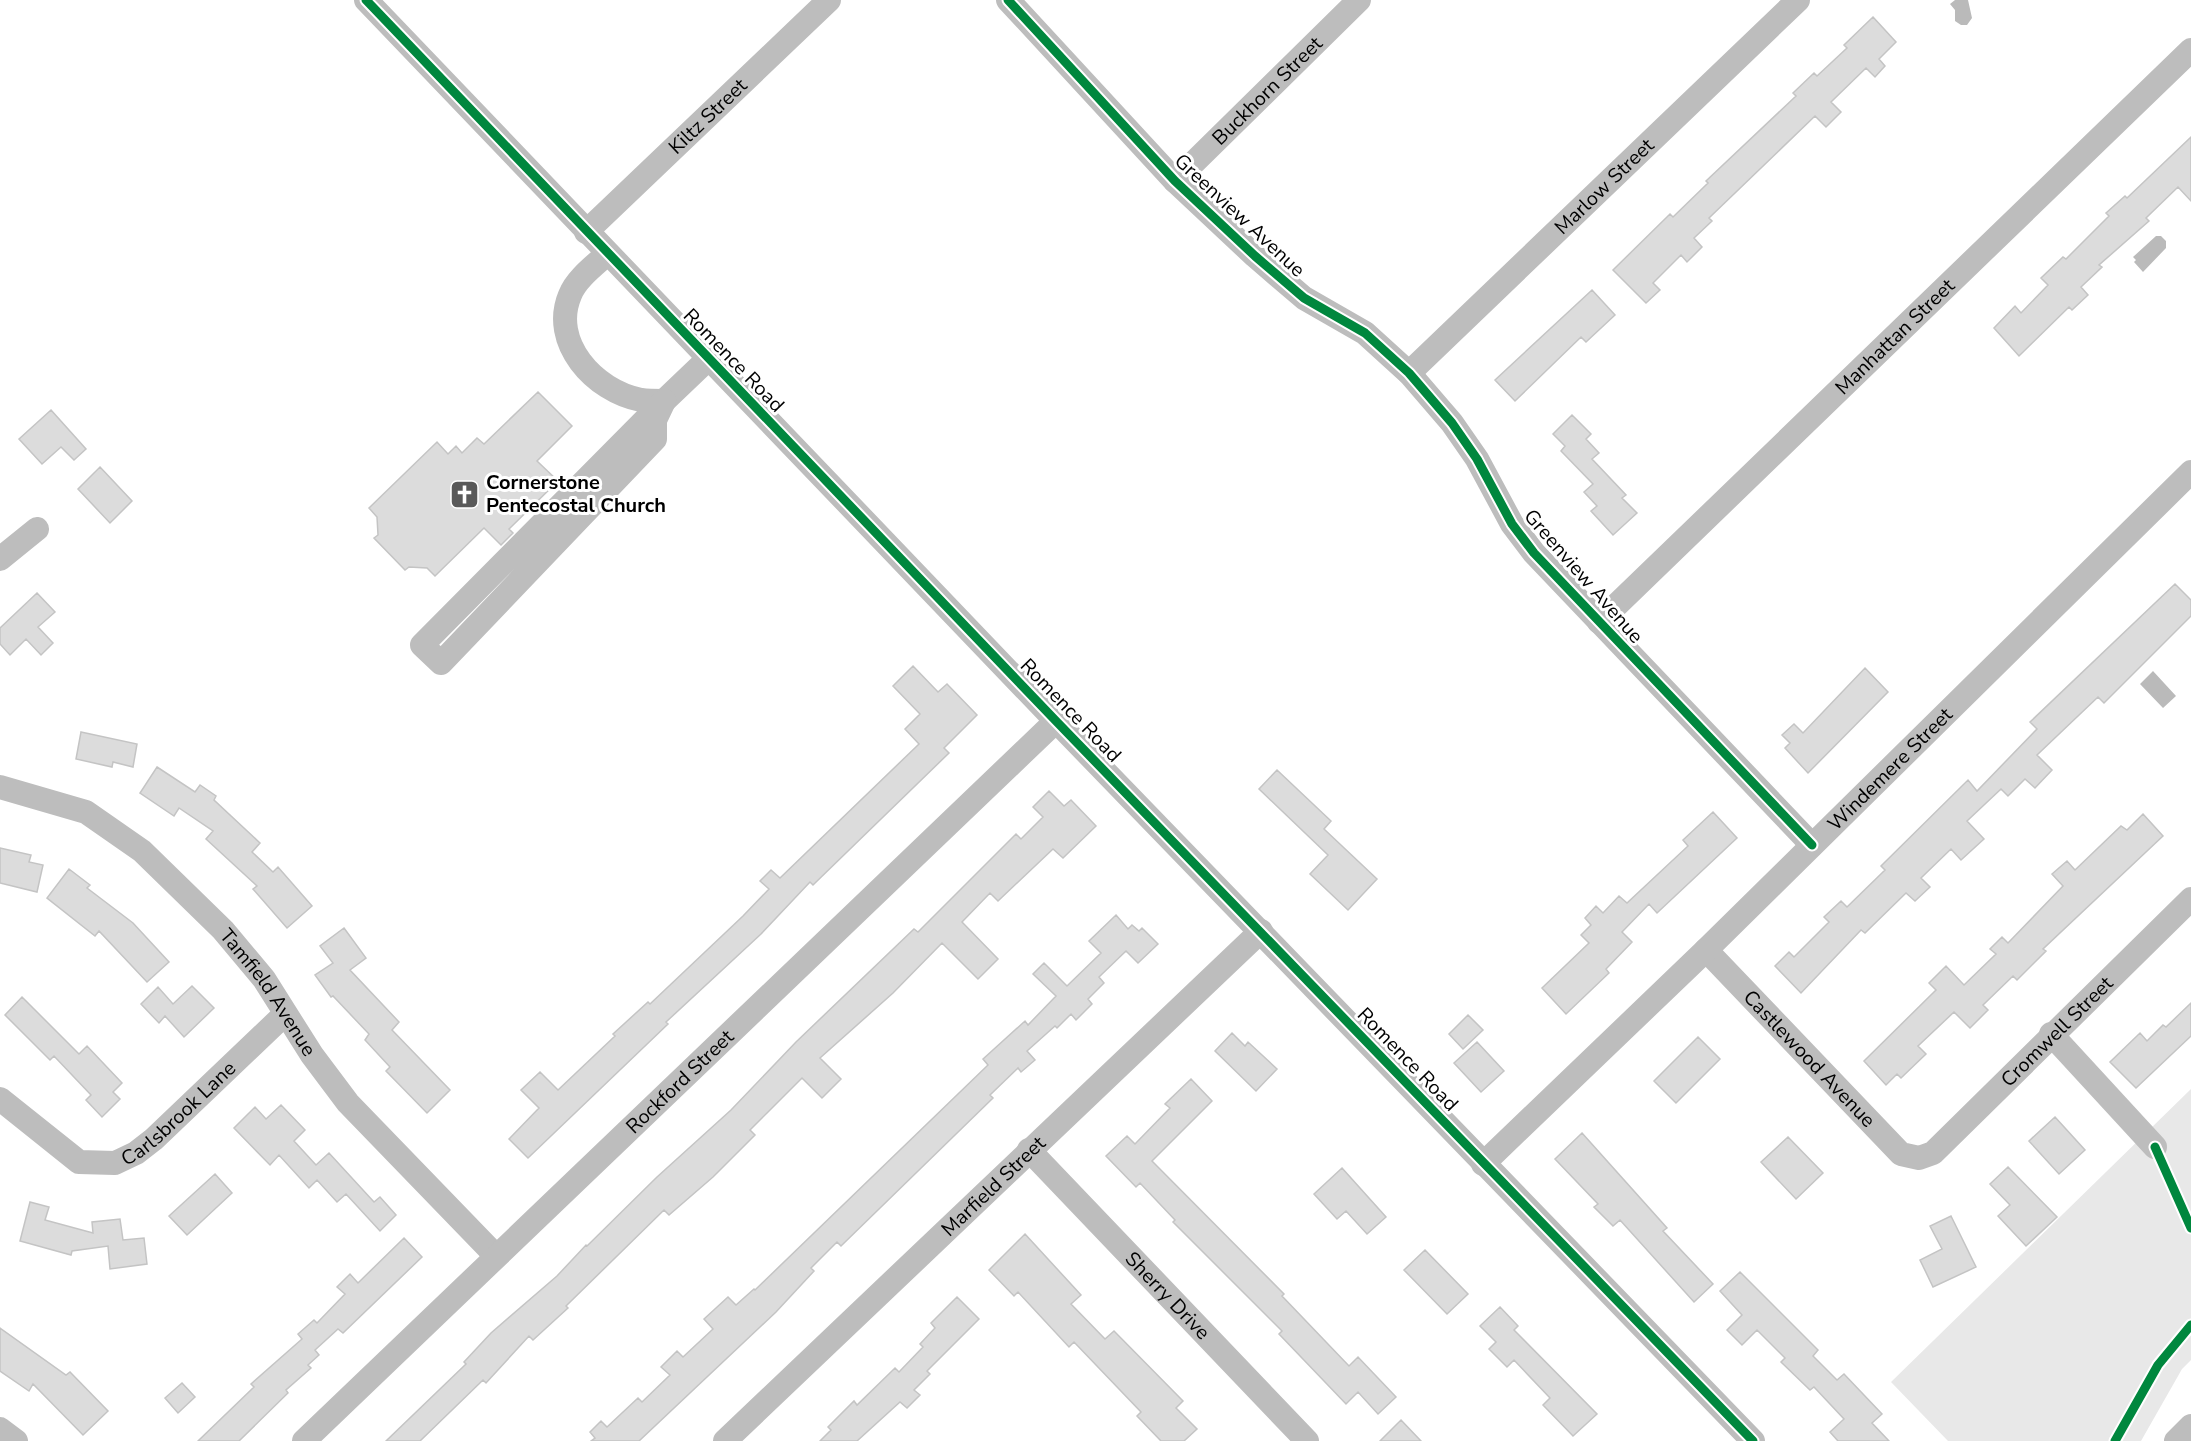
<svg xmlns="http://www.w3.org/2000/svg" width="2191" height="1441" viewBox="0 0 2191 1441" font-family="'Nunito Sans',sans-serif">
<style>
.green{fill:#e8e8e8}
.water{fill:#bababa}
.building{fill:#dcdcdc;stroke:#c4c4c4;stroke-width:1.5}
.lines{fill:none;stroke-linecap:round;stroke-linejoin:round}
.minor{stroke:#bdbdbd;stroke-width:24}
.cycleway-casing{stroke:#fff;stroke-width:13}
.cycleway{stroke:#00873e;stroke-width:9}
.labels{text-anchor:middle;stroke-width:6;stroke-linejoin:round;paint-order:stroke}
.street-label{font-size:20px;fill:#000;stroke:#fff}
.poi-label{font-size:20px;font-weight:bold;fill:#000;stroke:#fff;text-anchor:start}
</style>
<rect width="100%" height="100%" fill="#fff"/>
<path class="green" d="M2191,1089V1360L2182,1369L2141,1441H1948L1891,1382Z"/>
<path class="water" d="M1955,0H1968L1972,18L1967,25H1961L1955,21V10L1950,4Z
M2156,236H2161L2166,241V248L2143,272L2134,262L2136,260L2133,257Z
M2153,671L2176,696L2163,708L2140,684Z"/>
<path class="building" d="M1873,17L1896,42L1879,59L1885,66L1875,77L1866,68L1831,102L1841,112L1826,127L1815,116L1709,218L1712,221L1694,238L1702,247L1687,262L1681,255L1653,283L1660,290L1646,303L1613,270L1670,214L1673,217L1708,183L1706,181L1796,96L1793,93L1814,73L1817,76L1847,48L1844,45Z
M2191,137V201L2178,187L2146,218L2149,221L2099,265L2102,267L2081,287L2088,295L2072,310L2069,307L2019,356L1994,328L2015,306L2021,313L2048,285L2041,278L2063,257L2066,259L2109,216L2106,213L2125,196L2127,198Z
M1592,290L1615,315L1586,342L1581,337L1515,401L1495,380Z
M538,392L572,426L537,461L558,481L509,529L513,533L501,545L484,528L435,576L427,568L409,567L405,570L374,538L378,535L377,517L369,508L437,442L448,454L456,446L462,453L477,438L484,444Z
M51,410L86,449L74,460L61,447L42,464L19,439Z
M1572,415L1591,434L1586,439L1599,453L1592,459L1626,495L1622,498L1637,513L1613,535L1591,511L1597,506L1584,492L1593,484L1561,451L1565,446L1553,434Z
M100,467L132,501L110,523L78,489Z
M2175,584L2191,600V616L2104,703L2098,697L2037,755L2052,770L2035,788L2025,779L2008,796L2001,789L1967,821L1984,839L1961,860L1951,849L1921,878L1930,887L1915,901L1906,893L1865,933L1861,930L1801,993L1775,966L1789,952L1794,957L1829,922L1824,917L1841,901L1847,907L1885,870L1881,866L1968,780L1977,791L2037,729L2030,722Z
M37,593L55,612L38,627L53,643L41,655L26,639L10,655L0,644V628Z
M913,666L938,692L947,684L977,715L944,748L949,753L813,885L810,882L761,934L666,1022L668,1024L528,1158L509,1139L539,1108L521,1090L540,1072L558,1090L615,1036L613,1034L648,1002L650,1004L743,916L769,889L760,881L771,870L780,878L919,744L905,729L920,714L893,686Z
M1865,668L1888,692L1808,773L1785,748L1790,743L1782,735L1794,724L1803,733Z
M81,732L137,744L133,767L113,762L112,767L76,759Z
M157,767L195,792L200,785L216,796L214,800L260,843L252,852L273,872L278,867L312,906L287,928L253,889L257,886L206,839L213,831L179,808L174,816L140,793Z
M1277,770L1331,821L1324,829L1377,879L1348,910L1310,874L1328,855L1259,789Z
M1049,791L1064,806L1071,800L1096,826L1063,858L1053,849L998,901L990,893L962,922L998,959L978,979L942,943L893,993L820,1058L841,1079L822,1098L802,1078L750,1130L755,1135L713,1177L669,1215L664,1210L566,1306L568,1308L533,1340L529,1336L486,1383L483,1380L420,1441H386L466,1364L464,1362L491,1333L557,1276L586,1245L587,1246L657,1177L731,1110L796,1042L914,929L918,932L1016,834L1021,839L1043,817L1033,807Z
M1713,812L1737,838L1657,913L1649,904L1622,932L1632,942L1606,969L1609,973L1566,1014L1542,988L1589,943L1581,935L1591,925L1585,918L1596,906L1603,913L1619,896L1627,903L1688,846L1683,840Z
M2143,814L2163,836L2043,949L2046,951L2017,980L2013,976L1983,1005L1988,1010L1970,1028L1954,1012L1918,1046L1926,1054L1901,1078L1897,1074L1886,1085L1864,1061L1936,990L1929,983L1946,966L1964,985L1996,954L1990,949L2002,937L2008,943L2063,886L2052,874L2067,861L2075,870L2121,826L2127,830Z
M0,848L31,855L29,862L43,865L37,892L0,883Z
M69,869L90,885L87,888L133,923L169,962L147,982L99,931L95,936L47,898Z
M1116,915L1128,929L1132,925L1139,931L1142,928L1158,944L1138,963L1126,951L1099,977L1104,983L1088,999L1092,1004L1076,1020L1071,1014L1057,1028L1055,1026L1027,1051L1035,1060L1021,1072L1018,1068L990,1095L993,1098L841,1246L837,1242L811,1268L814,1271L776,1312L639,1441H591L595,1438L590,1432L601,1421L607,1427L638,1398L642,1402L670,1375L661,1367L677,1351L683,1357L713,1329L704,1319L728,1297L736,1305L754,1289L755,1290L988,1065L983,1059L1025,1021L1028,1025L1056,996L1033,974L1044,963L1067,986L1101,953L1089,941Z
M344,928L366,958L350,970L399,1022L392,1030L450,1090L427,1113L386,1071L390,1067L365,1040L369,1034L333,996L331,997L315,975L333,963L320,946Z
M192,986L214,1008L184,1037L165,1016L159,1023L141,1004L158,987L173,1004Z
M22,997L79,1054L87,1046L122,1083L113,1092L120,1099L102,1117L86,1100L91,1095L54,1056L50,1060L5,1015Z
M2191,1003V1036L2136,1088L2110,1062L2140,1033L2147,1041L2163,1025L2166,1027Z
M1468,1015L1483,1030L1463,1049L1449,1034Z
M1232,1033L1245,1046L1248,1042L1277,1069L1256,1091L1215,1051Z
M1698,1037L1720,1059L1676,1103L1654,1081Z
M1477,1042L1504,1071L1481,1092L1454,1063Z
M1191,1079L1212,1101L1152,1161L1284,1294L1282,1296L1349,1366L1358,1357L1396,1397L1378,1414L1358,1392L1346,1404L1279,1334L1282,1331L1173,1222L1175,1220L1140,1183L1136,1187L1106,1156L1127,1136L1135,1144L1170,1108L1165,1104Z
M281,1105L305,1130L294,1141L316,1165L329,1153L374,1202L380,1197L396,1215L380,1231L346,1194L337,1202L317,1180L309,1188L279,1155L270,1165L234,1128L255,1107L266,1119Z
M2055,1117L2085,1150L2059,1174L2029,1141Z
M1582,1133L1667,1228L1663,1231L1713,1284L1694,1302L1620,1220L1613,1226L1594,1207L1598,1204L1555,1159Z
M1788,1137L1823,1173L1796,1199L1761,1162Z
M2008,1167L2057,1217L2026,1246L1998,1216L2010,1205L1990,1184Z
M1342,1168L1386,1217L1367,1234L1346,1211L1337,1219L1314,1194Z
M215,1174L232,1193L187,1235L169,1216Z
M30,1202L49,1207L45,1220L93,1233L92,1222L120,1219L123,1240L144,1238L147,1264L110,1269L108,1246L72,1251L71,1255L20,1241Z
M1951,1216L1976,1267L1933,1287L1920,1260L1942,1249L1930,1226Z
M1025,1234L1081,1295L1071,1304L1105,1339L1114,1331L1183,1401L1176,1408L1197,1429L1184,1441H1161L1137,1416L1141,1412L1074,1342L1069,1347L1018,1292L1014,1296L989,1270Z
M404,1238L422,1257L343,1333L338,1329L315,1350L319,1355L308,1365L311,1368L286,1390L288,1393L239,1441H198L254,1387L251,1384L302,1339L298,1334L314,1320L317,1323L345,1294L337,1287L350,1274L358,1283Z
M1425,1250L1468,1294L1447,1314L1404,1270Z
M1740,1272L1818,1350L1813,1356L1837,1380L1844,1374L1882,1414L1872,1423L1889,1441H1838L1830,1432L1844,1419L1814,1387L1810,1390L1781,1362L1785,1358L1757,1330L1742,1345L1727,1330L1742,1315L1720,1291Z
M957,1297L979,1319L927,1371L930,1374L914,1390L920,1395L907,1408L900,1402L857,1441H820L831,1430L828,1427L854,1401L857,1405L895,1368L899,1372L923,1347L920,1344L935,1328L931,1323Z
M1500,1307L1518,1326L1514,1330L1597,1414L1573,1436L1543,1405L1550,1398L1514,1360L1507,1367L1489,1349L1496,1342L1480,1326Z
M0,1328L66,1375L70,1372L108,1411L83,1435L33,1384L29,1391L0,1371Z
M182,1383L195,1397L178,1413L165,1398Z
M1401,1420L1421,1441H1380Z"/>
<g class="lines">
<g class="minor">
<path d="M366,0L1056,721L1753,1441"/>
<path d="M1008,0L1175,181L1255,256L1304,298L1365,333L1409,373L1452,423L1477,459L1512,524L1534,553L1812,845"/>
<path id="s1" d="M1175,181L1359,0"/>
<path id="s2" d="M586,232L829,0"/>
<path d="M607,254C595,265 576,279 570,295C550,342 594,391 641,400C648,401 656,401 664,401L708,359"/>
<path id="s3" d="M1409,373L1798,0"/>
<path d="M664,401L655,420V439L441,663L422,645Z"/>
<path d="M0,559L37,529"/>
<path id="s4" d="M1599,622L2191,50"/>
<path id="s5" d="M0,787L86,812L142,851L223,930L264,979L312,1055L348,1103L496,1256"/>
<path id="s6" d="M1706,950L1901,1154L1919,1158L1933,1153L2191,899"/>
<path d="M2051,1034L2155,1147"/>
<path id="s7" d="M0,1099L79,1162L115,1163L136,1153L154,1139L285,1014"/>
<path id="s8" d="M1029,1150L1307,1441"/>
<path id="s9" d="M1483,1164L1706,950L2191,472"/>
<path d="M0,1429L16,1441"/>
<path id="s10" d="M304,1441L1056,721"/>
<path id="s11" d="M725,1441L1261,931"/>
<path d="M2176,1441L2191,1426"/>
</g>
<defs>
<path id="cycleway" d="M366,0L1056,721L1753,1441
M1008,0L1175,181L1255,256L1304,298L1365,333L1409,373L1452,423L1477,459L1512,524L1534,553L1812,845
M2155,1147L2191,1228
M2115,1441L2158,1365L2191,1325"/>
</defs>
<use href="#cycleway" class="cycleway-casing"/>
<use href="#cycleway" class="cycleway"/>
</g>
<defs>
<symbol id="church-square" viewBox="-11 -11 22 22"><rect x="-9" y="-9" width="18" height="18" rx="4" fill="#595959" stroke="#fff"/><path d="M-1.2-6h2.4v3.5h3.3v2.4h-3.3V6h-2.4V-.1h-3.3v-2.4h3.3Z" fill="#fff"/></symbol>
</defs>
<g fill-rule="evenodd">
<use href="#church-square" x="448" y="478" width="33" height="33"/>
</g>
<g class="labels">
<g class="street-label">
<text dy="7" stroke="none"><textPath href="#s1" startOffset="129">Buckhorn Street</textPath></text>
<text dy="7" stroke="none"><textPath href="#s2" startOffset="168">Kiltz Street</textPath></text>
<text dy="7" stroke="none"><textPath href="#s3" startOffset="270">Marlow Street</textPath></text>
<text transform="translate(1240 215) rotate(43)" y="7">Greenview Avenue</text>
<text dy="7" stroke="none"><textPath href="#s4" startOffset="411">Manhattan Street</textPath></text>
<text transform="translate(734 360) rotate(46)" y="7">Romence Road</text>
<text transform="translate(1584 576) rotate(49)" y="7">Greenview Avenue</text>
<text transform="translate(1071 710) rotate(46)" y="7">Romence Road</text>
<text dy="7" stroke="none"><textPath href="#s9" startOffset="567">Windemere Street</textPath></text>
<text dy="7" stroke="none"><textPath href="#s5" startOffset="348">Tamfield Avenue</textPath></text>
<text dy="7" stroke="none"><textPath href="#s6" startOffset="489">Cromwell Street</textPath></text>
<text transform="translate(1408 1059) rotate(46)" y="7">Romence Road</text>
<text dy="7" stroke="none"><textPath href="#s6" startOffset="150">Castlewood Avenue</textPath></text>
<text dy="7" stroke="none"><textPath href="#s10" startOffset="520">Rockford Street</textPath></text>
<text dy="7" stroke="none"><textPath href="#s7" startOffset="218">Carlsbrook Lane</textPath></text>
<text dy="7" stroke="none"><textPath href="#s11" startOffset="370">Marfield Street</textPath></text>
<text dy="7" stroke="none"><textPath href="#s8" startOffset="201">Sherry Drive</textPath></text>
</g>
<g class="poi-label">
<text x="486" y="489">Cornerstone<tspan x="486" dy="23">Pentecostal Church</tspan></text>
</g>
</g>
</svg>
